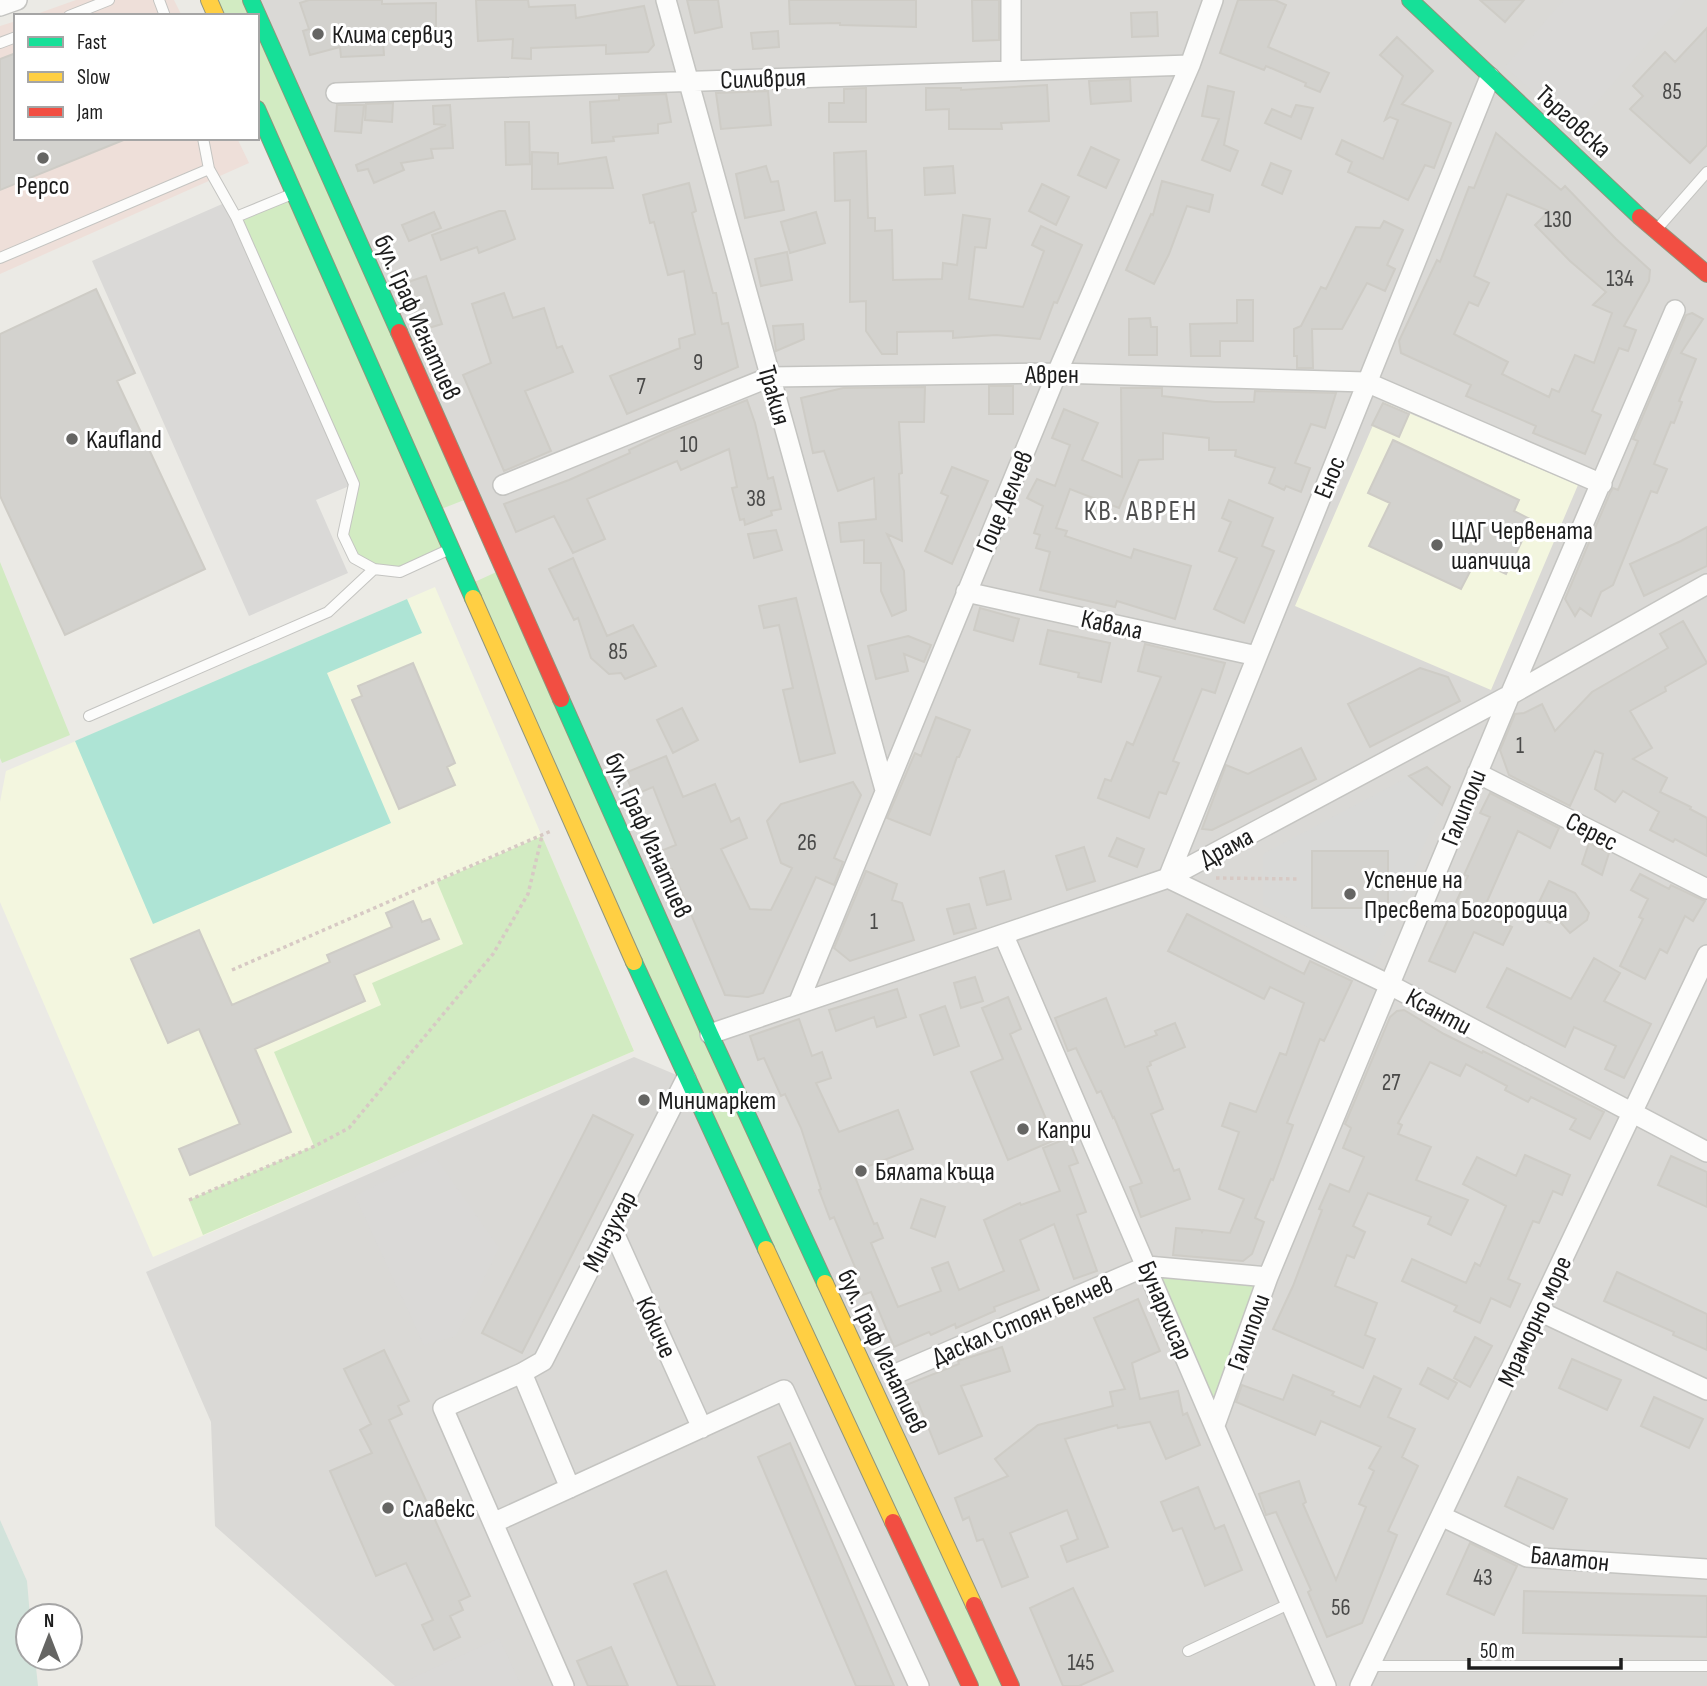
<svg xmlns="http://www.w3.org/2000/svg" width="1707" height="1686" viewBox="0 0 1707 1686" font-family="'Sofia Sans Condensed',sans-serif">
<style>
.residential{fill:#dad9d6}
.commercial{fill:#eedfd9}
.education{fill:#f3f6df}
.religious{fill:#d9d9d7}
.grass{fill:#d2ebc2}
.wetland{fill:#d2e3db}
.pitch{fill:#aee4d5}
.parking{fill:#dad9d7}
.building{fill:#d3d2ce;stroke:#ceccc6;stroke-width:2;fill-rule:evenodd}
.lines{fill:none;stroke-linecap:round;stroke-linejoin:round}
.lane-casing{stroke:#c4c4c1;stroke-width:12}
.street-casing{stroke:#c4c4c1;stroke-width:22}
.fast-casing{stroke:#90957c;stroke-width:18}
.slow-casing{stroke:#90957c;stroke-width:18}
.jam-casing{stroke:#90957c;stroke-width:18}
.path{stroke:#d7c9c4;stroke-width:3.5;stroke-dasharray:3.5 3.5;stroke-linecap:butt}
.lane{stroke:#fcfcfb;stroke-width:10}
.street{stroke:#fcfcfb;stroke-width:19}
.fast{stroke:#16e098;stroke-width:16}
.slow{stroke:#ffcf43;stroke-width:16}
.jam{stroke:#f24e42;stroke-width:16}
.poi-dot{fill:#656563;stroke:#fff;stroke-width:2.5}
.labels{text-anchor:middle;stroke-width:6;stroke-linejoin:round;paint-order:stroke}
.number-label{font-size:23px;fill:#4a4a49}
.poi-label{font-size:26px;fill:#1d1d1d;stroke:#fff;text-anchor:start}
.street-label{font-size:26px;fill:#1d1d1d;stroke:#fff}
.neighbourhood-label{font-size:28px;letter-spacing:2px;fill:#505050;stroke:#fff}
</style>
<rect width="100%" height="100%" fill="#ebeae5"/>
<path class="residential" d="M251,0H1707V1686H395L215,1526L211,1422L146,1272L634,1057L686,1079L710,1034Z"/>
<path class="commercial" d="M76,0H174L182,16H31Z
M16,21V138H237L249,163L0,274V26Z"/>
<path class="education" d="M1383,402L1578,485L1491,690L1295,606Z
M435,587L634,1051L153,1257L0,902V802L6,771Z"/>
<path class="religious" d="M1427,767L1450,787L1373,961L1263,905V854Z"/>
<path class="grass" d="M209,0H251L472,497L436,511L452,548L400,572L354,558L343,535L354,483L236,217L294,193L257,109V16H216Z
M0,562L70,735L2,763L0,758Z
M503,569L1011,1686H970L468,585Z
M542,836L634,1051L203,1235L189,1200L314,1146L274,1052L381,1005L372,983L463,944L437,882Z
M1147,1266L1268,1277L1215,1425Z"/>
<path class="wetland" d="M0,1520L27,1581L30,1616H28V1658H35L38,1686H0Z"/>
<path class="pitch" d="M407,599L422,633L327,673L391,823L153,924L75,741Z"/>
<path class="parking" d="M1564,0H1686L1574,128L1505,67Z
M229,201L354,484L316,500L348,573L249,616L92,261Z
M435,1157L499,1248L456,1336L424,1345L355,1196Z
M499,1638L521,1686H395Z"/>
<path class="building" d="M309,0H382V4L436,3V39L383,40L384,55L341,57L340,47L310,55L303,31L309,29L300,3Z
M476,0H528L529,7L575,5L576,18L644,6L654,45L648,52L606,54V45L531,48V59L512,58L513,39L478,41Z
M687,0H718L722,27L695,33Z
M789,0H916V27L840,25V23L790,24Z
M972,0H999V40L973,41Z
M1238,0H1275L1286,5L1268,47L1329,73L1320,92L1305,86L1306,83L1266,66L1264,70L1220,53Z
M1480,0H1524L1505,22Z
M1157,12L1158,36L1132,37L1131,13Z
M1707,28V145L1690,163L1630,109L1643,96L1633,86L1665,52L1675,62Z
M778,31L779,47L753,49L751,33Z
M1397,37L1433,71L1402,104L1451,123L1434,168L1425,165L1408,200L1348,172L1352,162L1336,154L1342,140L1383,159L1398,120L1390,117L1385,120L1403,76L1380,55Z
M16,53V138L126,139L0,190V59Z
M1130,79L1131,101L1091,104L1089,81Z
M1047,85L1049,121L1001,123L1002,129H949V109L926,110V88H961V90Z
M1208,86L1234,92L1224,145L1238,151L1230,171L1202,160L1219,119L1202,116Z
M866,88V122H829V103H844V89Z
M768,91L771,125L721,129L716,93Z
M666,94L671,122L658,124V133L613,137L614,141L592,143L590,102L619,100V96Z
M393,103L392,122L365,120L366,104Z
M337,105H364L361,133L335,131Z
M450,105L453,148L431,149L433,158L401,163L404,170L374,183L368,169L358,171L356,165L446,125L434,124L433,106Z
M1296,105L1313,108L1301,139L1265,123L1272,109L1291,117Z
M505,122H529L530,164L506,165Z
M1496,133L1561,190L1565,186L1616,239L1650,270L1649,281L1624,326L1636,330L1628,351L1619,348L1592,411L1601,415L1585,454L1533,433L1536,426L1466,396L1471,385L1401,353L1399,341L1437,260L1440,262L1469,187L1474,188ZM1507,194L1549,211L1535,225L1570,261L1606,292L1593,305L1612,313L1594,363L1575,355L1559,392L1552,389L1549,397L1502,374L1508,362L1454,334L1469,302L1478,306L1489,283L1474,276Z
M1091,147L1119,160L1106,188L1078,175Z
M866,151L868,218H875V231L892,230L893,280L942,279L943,263L957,265L963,215L990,219L986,248L975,247L969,299L1023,307L1044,251L1032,245L1041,226L1082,245L1057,303L1054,302L1040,339L996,335L953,338V331L897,332V354H882L866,331V301L850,302V200L835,201L834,153Z
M532,152L558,153V164L606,157L613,188L532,189Z
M1271,163L1291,171L1282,194L1262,185Z
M766,166L771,182L778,181L784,210L745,218L736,174Z
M953,166L955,193L925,195L924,168Z
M1162,181L1213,195L1209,212L1187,206L1169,254L1154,284L1126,270L1151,214L1153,215Z
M689,183L696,211L692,213L713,293H716L722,324L728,323L738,367L627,414L610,376L680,348L679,339L695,334L684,271L668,275L654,222L650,223L643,195Z
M1042,184L1069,197L1056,225L1029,211Z
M499,211H505L515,239L479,253L477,247L441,260L432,235Z
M434,212L441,228L409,241L402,225Z
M816,212L825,243L790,253L781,222Z
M1384,221L1403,230L1387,265L1395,269L1385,291L1367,283L1342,329H1312L1313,368H1297V356H1294V329L1301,326L1321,287L1326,289L1356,227L1380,228Z
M787,252L792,280L761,286L755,259Z
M426,276L442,324L422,330L411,300L408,301L402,284Z
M96,289L135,373L117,381L205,569L65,635L0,496V334Z
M504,293L513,318L544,308L557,348L562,346L573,372L525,391L551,451L504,471L463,375L491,363L472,304Z
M1237,300H1253V341H1220V356H1191L1190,324L1237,323Z
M1692,313L1703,319L1681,353L1696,359L1679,401L1682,402L1674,423L1671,422L1654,464L1667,469L1657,493L1651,491L1613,585L1601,592L1591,616L1580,608L1575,616L1565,599L1610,493L1613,488L1618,490L1638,441L1633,439L1686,315Z
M1150,318L1151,327H1157V355H1129V319Z
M803,324L804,339L776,351L773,326Z
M989,386H1013V414H989Z
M925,387L924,422H899L902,473L899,474L902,541L887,534L904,571L906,610L892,616L881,591V563H864V540L841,542L839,523L876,519L874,478L838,491L824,451L813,453L801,398L843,388Z
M1121,388H1162V396L1215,402H1254L1255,391L1336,393L1325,428L1311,424L1295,463L1310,468L1301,492L1286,486L1284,490L1269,483L1275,468L1235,456L1236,450H1209V438L1163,433V459L1139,460L1119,508L1070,489L1056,528L1067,531L1065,536L1131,558L1134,549L1191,566L1175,619L1117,601L1115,607L1040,590L1050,552L1036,548L1040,535L1034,533L1043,506L1027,498L1037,479L1055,486L1070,445L1052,438L1064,409L1098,423L1082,460L1122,477Z
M747,400L755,423L768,479L773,477L781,509L771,511L772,515L745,525L744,519L740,520L732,488L737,487L729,449L681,470L677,461L587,499L605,539L573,553L554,516L516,532L504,504L569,480L630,453L629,450L665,433Z
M1383,403L1409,414L1399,437L1372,425Z
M1393,440L1519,500L1514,511L1532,520L1506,574L1476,560L1461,589L1369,546L1390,503L1368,493Z
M952,467L988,481L952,564L925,551L948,496L941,493Z
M1229,500L1273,518L1262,546L1274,551L1244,623L1214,609L1237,558L1219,551L1231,522L1222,518Z
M1707,527V566L1644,596L1630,564L1681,541Z
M776,530L782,550L754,558L748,534Z
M573,558L607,636L633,625L656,666L625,679L621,673L609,674L591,658L578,618L574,620L549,569Z
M796,598L835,753L800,762L783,690L793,688L779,625L764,628L759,606Z
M980,608L1019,619L1013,641L974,630Z
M1683,621L1707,663L1665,687L1666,691L1630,711L1652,748L1633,759L1667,778L1660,792L1691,807L1690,809L1707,818V856L1675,839L1673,842L1650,830L1659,812L1623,791L1615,802L1595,789L1603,754L1595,751L1570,806L1509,775L1500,750L1515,714L1524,713L1542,704L1555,731L1592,692L1668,648L1660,634Z
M1048,630L1110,643L1101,682L1078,677L1079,673L1040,664Z
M908,636L931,645L924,662L904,654L908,671L876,679L868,646Z
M1145,644L1225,663L1215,693L1202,689L1173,761L1179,763L1166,794L1159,792L1149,818L1098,798L1105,779L1111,781L1127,742L1133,745L1161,677L1138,671Z
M413,663L455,763L447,767L455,785L399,809L352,700L362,696L358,686Z
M1420,668L1448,677L1460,701L1370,747L1348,704Z
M682,708L698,740L673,753L657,720Z
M936,717L970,730L959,757H957L930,835L887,818L915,753L921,756Z
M1301,748L1316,779L1212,830L1202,829L1226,765L1248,774Z
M666,756L683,797L715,784L731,822L739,818L747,838L721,849L750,909L771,910L792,868L781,863L767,821L781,804L853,782L861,795L834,858L843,862L834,885L816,877L763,993L748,997L725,995L672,869L666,871L658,852L676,845L653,787L634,795L625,773Z
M1427,767L1450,787L1442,805L1409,776Z
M1490,793L1559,828L1550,848L1518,831L1485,906L1492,909L1489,917L1512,927L1503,945L1474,932L1455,972L1429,961L1468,876L1464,875L1490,817L1480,813Z
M1117,838L1144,849L1137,867L1109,856Z
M1589,843L1609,853L1602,875L1582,864Z
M1084,847L1095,881L1067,890L1056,856Z
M1312,851H1388V908H1312Z
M866,871L897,884L892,900L902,903L914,940L850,961L834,948Z
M1004,871L1011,899L987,905L980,878Z
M1640,874L1669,889L1671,885L1705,901L1693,921L1685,916L1667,953L1660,949L1645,979L1620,966L1643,919L1639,917L1648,899L1631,890Z
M1549,881L1575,893L1589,913L1587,920L1570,933L1554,915L1550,923L1533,915Z
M413,901L422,922L430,919L439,939L354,975L365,1001L255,1049L291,1132L190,1175L179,1149L240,1124L199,1029L168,1043L131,959L199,930L232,1005L330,962L327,955L392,927L386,913Z
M969,904L976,928L954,934L947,909Z
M1187,914L1304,974L1310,961L1352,981L1324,1041L1320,1039L1287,1123L1293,1125L1273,1180L1271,1179L1255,1218L1264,1222L1252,1254L1243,1261L1173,1255L1176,1228L1201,1230L1202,1232L1203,1230L1230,1233L1244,1199L1219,1189L1239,1132L1222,1126L1230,1103L1256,1112L1280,1053L1286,1055L1304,1003L1270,987L1264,999L1168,951Z
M1594,958L1620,973L1604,1001L1651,1024L1624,1078L1605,1069L1616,1046L1574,1027L1565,1047L1487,1007L1507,968L1571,999Z
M975,977L983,1001L961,1008L954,983Z
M897,989L906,1017L877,1027L874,1017L836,1031L829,1010Z
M1008,997L1021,1029L1010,1034L1055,1140L1008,1160L971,1072L1003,1059L982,1008Z
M1106,998L1125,1047L1157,1035L1155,1031L1175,1023L1185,1047L1150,1062L1151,1065L1147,1067L1163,1109L1151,1114L1174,1171L1179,1169L1190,1199L1141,1217L1130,1187L1142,1183L1114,1117L1113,1118L1101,1091L1097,1093L1076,1048L1068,1051L1055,1018Z
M945,1006L959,1046L934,1055L920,1015Z
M1404,1010L1444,1034L1482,1053L1483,1051L1604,1112L1590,1139L1570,1129L1576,1119L1531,1097L1528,1102L1505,1090L1507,1086L1466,1064L1460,1076L1430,1062L1398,1123L1402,1125L1398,1134L1431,1147L1416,1180L1468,1200L1451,1235L1428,1224L1431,1217L1368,1193L1353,1226L1365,1232L1354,1258L1347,1255L1335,1286L1377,1303L1365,1335L1375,1339L1363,1368L1273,1329L1293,1286L1322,1210L1319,1209L1330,1184L1349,1192L1364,1157L1343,1148L1351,1128L1345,1124L1390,1017L1397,1011Z
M799,1019L812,1056L822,1052L831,1078L816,1083L839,1132L898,1110L913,1149L853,1172L874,1224L877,1223L883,1238L871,1243L898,1307L941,1291L932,1268L948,1262L959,1290L1004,1271L984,1220L1020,1203L1021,1205L1060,1191L1043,1148L1068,1138L1078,1163L1069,1166L1086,1212L1077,1215L1097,1271L1074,1279L1054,1224L1020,1240L1039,1290L994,1307L995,1311L956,1328L955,1324L931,1335L929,1332L894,1347L871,1292L854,1298L848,1283L860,1279L834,1217L830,1219L819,1190L821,1189L801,1128L785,1094L781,1096L764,1058L758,1060L750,1036Z
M593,1115L633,1135L522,1353L482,1333Z
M1525,1155L1570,1175L1562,1195L1553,1191L1539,1223L1533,1221L1508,1279L1520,1284L1510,1307L1491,1298L1480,1323L1454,1311L1457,1306L1402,1281L1412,1259L1466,1283L1475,1263L1480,1266L1506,1206L1463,1184L1477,1157L1516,1176Z
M1671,1156L1707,1172V1207L1658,1185Z
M921,1199L945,1207L935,1237L911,1228Z
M1617,1272L1707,1314V1350L1673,1335L1674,1332L1604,1301Z
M1138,1299L1160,1351L1132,1363L1140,1399L1178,1391L1183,1415L1187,1413L1200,1445L1166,1459L1150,1422L1118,1428L1117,1425L1065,1439L1108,1547L1067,1562L1061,1546L1078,1539L1067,1510L1010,1533L1028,1577L1002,1587L983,1539L977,1541L969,1517L963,1520L955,1498L1008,1476L995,1459L1038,1425L1113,1406L1110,1392L1125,1389L1094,1318Z
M1475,1337L1492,1346L1470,1387L1454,1378Z
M1002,1347L1010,1371L961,1386L982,1436L939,1454L918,1402L903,1408L896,1389L959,1364L958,1361Z
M384,1350L409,1401L398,1406L402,1414L389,1420L470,1596L459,1601L463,1610L450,1616L460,1637L434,1650L422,1625L433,1620L406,1563L376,1576L330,1471L372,1453L360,1430L371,1424L344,1369Z
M1572,1359L1621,1380L1607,1410L1559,1388Z
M1428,1368L1457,1383L1448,1399L1420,1384Z
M1293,1375L1334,1392L1332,1395L1360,1407L1374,1376L1401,1389L1388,1417L1415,1429L1402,1457L1418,1466L1388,1531L1397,1535L1362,1623L1327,1637L1308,1592L1311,1590L1276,1512L1266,1515L1259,1494L1299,1481L1306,1502L1303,1504L1336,1580L1366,1507L1359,1504L1374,1471L1369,1468L1381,1447L1321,1421L1315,1435L1236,1402L1242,1385L1283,1400Z
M1654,1397L1703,1419L1689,1448L1641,1426Z
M790,1443L894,1686H856L758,1457Z
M1518,1477L1567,1499L1553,1529L1505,1506Z
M1198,1487L1215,1529L1224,1525L1242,1570L1205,1586L1182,1528L1173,1531L1161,1502Z
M1470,1543L1517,1566L1494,1615L1447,1594Z
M666,1571L715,1686H678L634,1584Z
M1073,1588L1113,1671L1079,1686H1063L1030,1608Z
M1524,1591L1707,1596V1637L1523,1633Z
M611,1647L628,1686H588L577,1661Z"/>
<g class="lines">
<defs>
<path id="lane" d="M159,0L165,16
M69,16L109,0
M0,43L16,37
M209,169L236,217
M292,194L236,217L354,484L343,535L354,558L374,569L400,572L448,550
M1657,229L1707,172
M0,258L209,169L203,138
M89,716L328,612L374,569
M1188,1651L1291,1603
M1370,1666H1707"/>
<path id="street" d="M666,0L885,790
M1011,0V70
M0,6L17,0
M1490,77L1168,878L1390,985L1707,1152
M336,93L1190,65
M503,485L770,377L1057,373L1366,382L1602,484
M966,592L1257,656
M1477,773L1707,889
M1004,936L1326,1686
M798,1004L1057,373L1190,65L1213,0
M710,1034L1168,878L1510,695L1707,584
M611,1226L702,1428
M1539,1311L1707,1390
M900,1372L1147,1266L1268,1277
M522,1373L570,1488
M1215,1425L1268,1277L1510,695L1675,310
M1441,1516L1527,1557L1707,1569
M493,1523L784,1390L919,1686
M564,1686L443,1408L522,1373L543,1361L686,1079
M1360,1686L1707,955"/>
<path id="fast" d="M251,0L399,332
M1410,0L1640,217
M257,109L473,598
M561,699L710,1034L825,1283
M634,962L766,1249"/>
<path id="slow" d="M209,0L216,16
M473,598L634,962
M766,1249L893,1522
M825,1283L974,1605"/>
<path id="jam" d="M1640,217L1707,274
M399,332L561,699
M893,1522L970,1686
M974,1605L1011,1686"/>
</defs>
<use href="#lane" class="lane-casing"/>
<use href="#street" class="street-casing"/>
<use href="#fast" class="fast-casing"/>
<use href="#slow" class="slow-casing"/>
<use href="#jam" class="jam-casing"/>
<path class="path" d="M1216,878L1300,879
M232,970L551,831
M189,1200L315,1146L349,1128L493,954L528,894L542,836"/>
<use href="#lane" class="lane"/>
<use href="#street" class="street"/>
<use href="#fast" class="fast"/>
<use href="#slow" class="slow"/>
<use href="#jam" class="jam"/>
</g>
<g class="poi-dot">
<circle cx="318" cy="34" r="7"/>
<circle cx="43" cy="158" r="7"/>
<circle cx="72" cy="439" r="7"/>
<circle cx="1437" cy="545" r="7"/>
<circle cx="1350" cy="894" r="7"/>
<circle cx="644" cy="1100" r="7"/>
<circle cx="1023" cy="1129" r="7"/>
<circle cx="861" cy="1171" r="7"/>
<circle cx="388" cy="1508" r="7"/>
</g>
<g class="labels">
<g class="number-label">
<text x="1672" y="99">85</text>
<text x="1558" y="227">130</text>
<text x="1620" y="286">134</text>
<text x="698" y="370">9</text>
<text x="641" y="394">7</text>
<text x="689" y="452">10</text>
<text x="756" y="506">38</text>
<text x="618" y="659">85</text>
<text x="1520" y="753">1</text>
<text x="807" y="850">26</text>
<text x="874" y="929">1</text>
<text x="1391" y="1090">27</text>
<text x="1483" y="1585">43</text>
<text x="1341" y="1615">56</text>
<text x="1081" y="1670">145</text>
</g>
<g class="poi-label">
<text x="332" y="43">Клима сервиз</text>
<text x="43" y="194" text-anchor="middle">Pepco</text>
<text x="86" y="448">Kaufland</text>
<text x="1451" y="539">ЦДГ Червената<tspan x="1451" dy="30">шапчица</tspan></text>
<text x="1364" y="888">Успение на<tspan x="1364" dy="30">Пресвета Богородица</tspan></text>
<text x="658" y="1109">Минимаркет</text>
<text x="1037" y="1138">Капри</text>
<text x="875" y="1180">Бялата къща</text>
<text x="402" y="1517">Славекс</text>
</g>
<g class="street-label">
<text transform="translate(763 78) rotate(-2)" y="9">Силиврия</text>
<text transform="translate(1574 121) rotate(43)" y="9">Търговска</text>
<text transform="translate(418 317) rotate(66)" y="9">бул. Граф Игнатиев</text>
<text x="1052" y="383">Аврен</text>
<text transform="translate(775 395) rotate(74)" y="9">Тракия</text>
<text transform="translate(1329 477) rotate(-68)" y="9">Енос</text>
<text transform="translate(1004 501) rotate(-67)" y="9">Гоце Делчев</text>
<text transform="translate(1112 624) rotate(12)" y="9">Кавала</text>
<text transform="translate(1463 807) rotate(-68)" y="9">Галиполи</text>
<text transform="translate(1592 831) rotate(27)" y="9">Серес</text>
<text transform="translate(649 835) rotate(66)" y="9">бул. Граф Игнатиев</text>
<text transform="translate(1226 847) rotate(-28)" y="9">Драма</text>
<text transform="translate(1439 1011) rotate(28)" y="9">Ксанти</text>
<text transform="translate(609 1231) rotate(-63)" y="9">Минзухар</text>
<text transform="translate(1166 1310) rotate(67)" y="9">Бунархисар</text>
<text transform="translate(1022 1320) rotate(-23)" y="9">Даскал Стоян Белчев</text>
<text transform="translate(1534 1321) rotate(-65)" y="9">Мраморно море</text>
<text transform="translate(657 1327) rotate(66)" y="9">Кокиче</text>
<text transform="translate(1248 1332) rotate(-70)" y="9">Галиполи</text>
<text transform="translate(883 1351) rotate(65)" y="9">бул. Граф Игнатиев</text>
<text transform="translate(1570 1558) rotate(6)" y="9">Балатон</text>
</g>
<g class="neighbourhood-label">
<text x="1141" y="520">КВ. АВРЕН</text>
</g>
</g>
<rect x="14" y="14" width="245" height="126" fill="#ffffff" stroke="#a5a5a5" stroke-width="2"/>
<rect x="28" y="37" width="35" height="10" fill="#16e098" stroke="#a5a5a5" stroke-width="2"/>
<text x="77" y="49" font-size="21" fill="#1d1d1d">Fast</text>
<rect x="28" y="72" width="35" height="10" fill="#ffcf43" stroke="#a5a5a5" stroke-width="2"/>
<text x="77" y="84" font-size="21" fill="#1d1d1d">Slow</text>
<rect x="28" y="107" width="35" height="10" fill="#f24e42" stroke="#a5a5a5" stroke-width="2"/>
<text x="77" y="119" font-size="21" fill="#1d1d1d">Jam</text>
<g transform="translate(49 1637)"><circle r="33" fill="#ffffff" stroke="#a5a5a5" stroke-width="2"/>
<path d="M0-5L12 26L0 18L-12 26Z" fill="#656563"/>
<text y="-10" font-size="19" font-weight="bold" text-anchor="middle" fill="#1d1d1d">N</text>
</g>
<path d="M1469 1658v10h152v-10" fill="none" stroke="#1d1d1d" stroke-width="3.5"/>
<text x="1480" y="1658" font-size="21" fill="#1d1d1d" stroke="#ffffff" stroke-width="5" paint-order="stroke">50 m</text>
</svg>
